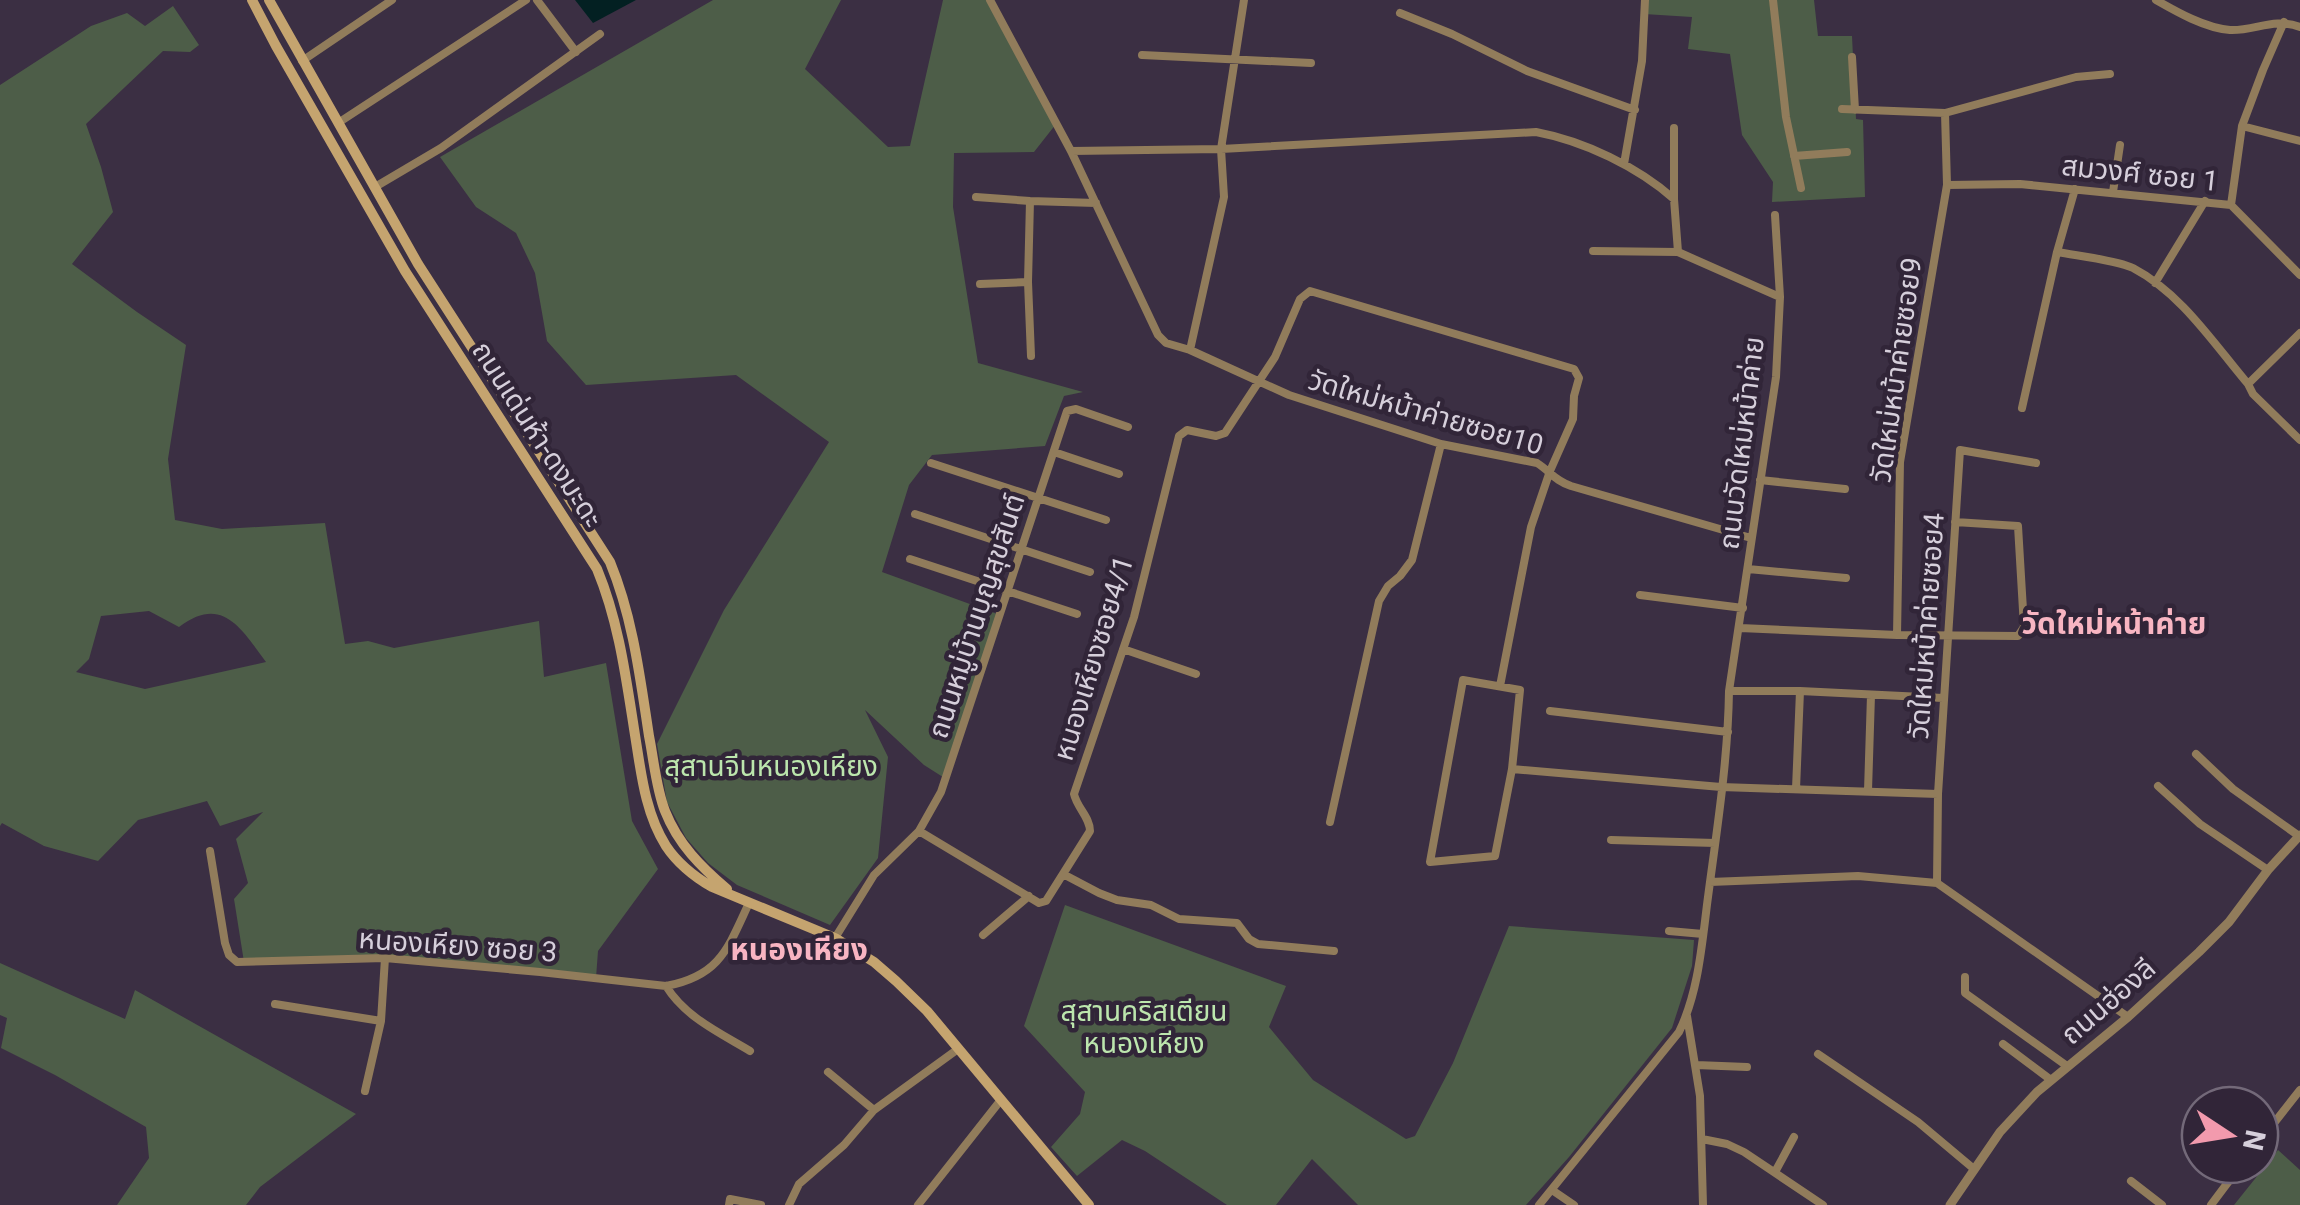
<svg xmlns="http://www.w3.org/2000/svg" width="2300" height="1205" viewBox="0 0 2300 1205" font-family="Roboto,'Noto Sans Thai',sans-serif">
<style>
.green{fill:#4d5d48;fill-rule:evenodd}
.water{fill:#032022}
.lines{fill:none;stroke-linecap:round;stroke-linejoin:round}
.minor{stroke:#917c5b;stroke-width:8}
.tertiary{stroke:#917c5b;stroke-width:9}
.secondary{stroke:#c5a46f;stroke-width:10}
.labels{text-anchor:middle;stroke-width:9;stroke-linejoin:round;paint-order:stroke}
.street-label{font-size:28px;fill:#d6cfdb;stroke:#312538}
.park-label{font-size:28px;fill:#bce6ad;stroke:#312538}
.neighbourhood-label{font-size:30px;font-weight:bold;fill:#f8b5c2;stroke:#312538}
</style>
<rect width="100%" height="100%" fill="#3b2f43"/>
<path class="green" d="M713,0H841L805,69L888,147L910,146L943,0H990L1056,124L1034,152L954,153L953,207L978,363L1083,392L1064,396L1045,446L932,455L909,485L882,572L1000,615L946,779L924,765L865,710L888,757L878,858L830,925L737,885L708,863L686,838L667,802L657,744L724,610L829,442L736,375L586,385L547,341L535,273L516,233L476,207L440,157Z
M1645,0H1814L1818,36H1852L1856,119L1863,120L1865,197L1772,202L1773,182L1742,135L1730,54L1688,49L1692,17L1644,14Z
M173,6L199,45L190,52L163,51L86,124L101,167L113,212L72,264L137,312L186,345L168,459L175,520L222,529L325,523L345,644L368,641L394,648L539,621L544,677L606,663L632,821L658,869L598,951L596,978L377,958L244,962L234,899L248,883L236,839L263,812L220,826L207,801L138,820L98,861L44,846L2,823L0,826V85L91,26L127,13L145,26ZM149,611L179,627C222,595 240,627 266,662L145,689L76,672L89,659L101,616Z
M1065,905L1286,986L1269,1027L1313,1080L1406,1139L1415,1136L1453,1063L1509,926L1694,940L1692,966L1672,1028L1569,1157L1526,1205H1358L1312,1159L1276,1205H1227L1145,1151L1122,1140L1077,1176L1051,1147L1080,1114L1085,1092L1024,1026Z
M0,963L125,1019L135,990L356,1114L260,1187L246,1205H117L149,1158L146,1127L55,1075L1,1048L7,1018L0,1015Z
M2278,1150L2300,1170V1205H2234Z"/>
<path class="water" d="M575,0H636L593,23Z"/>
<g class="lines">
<path class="minor" d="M537,0L576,52
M990,0L1071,151L1158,335L1166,343L1190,350L1289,395L1441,444L1537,463C1551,472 1554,480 1571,486L1751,538
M1773,0L1786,117L1801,188
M2156,0C2177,12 2205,28 2230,30C2256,31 2273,17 2300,27
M1400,13L1452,34L1527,71L1635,110
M1142,55L1311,63
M1852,57L1855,110
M302,61L392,0
M1842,109L1945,113L2076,77L2110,74
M338,123L526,0
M2242,126L2300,141
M1071,151L1221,149L1536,132C1584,141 1638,167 1674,199L1678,252L1780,297L1776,377L1729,691C1728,760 1717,829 1708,897C1702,942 1699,991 1679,1032L1539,1205
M1794,156L1847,152
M1624,164L1642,61L1645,0
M1947,185L2020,184L2231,205L2300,275
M375,187L441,148L600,34
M2075,189L2057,252C2078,256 2116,260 2133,268C2181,293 2214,344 2248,384
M2113,192L2120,145
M976,197L1030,201L1096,203
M1674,199V128
M1030,201L1028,282L1031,356
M2231,205L2242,126L2263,70L2284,22
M1775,215L1780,297
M1593,251L1678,252
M2155,283L2205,201
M980,284L1028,282
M2300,333L2248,384L2253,394L2300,440
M1190,350L1224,197L1221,149L1244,0
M2022,408L2057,252
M1054,452L1119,474
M931,463L1106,520
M1760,480L1845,489
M915,514L1090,572
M910,559L1077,614
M1748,569L1846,578
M1640,595L1743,608
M1740,628L1897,635L2018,636L2024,627L2018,526L1955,522
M1897,635L1900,462L1947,185L1945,113
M1123,649L1196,674
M1729,691H1800L1943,698
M1550,711L1728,732
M2196,754L2233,789L2299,836
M1512,769L1495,856L1430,862L1463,680L1520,690L1512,769L1721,787L1938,794
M2158,786L2200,824L2268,870
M1796,789L1800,691
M1868,791L1871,695
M1330,822L1379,601L1388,586L1400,576L1412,560L1441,444
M919,831L1039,903L1046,901L1090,831C1090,817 1077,808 1074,794L1134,617L1179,436L1187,430L1216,436L1225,433L1275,357L1300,299L1310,291L1574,369L1579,378L1574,396L1573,419L1550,471L1531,527L1500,686
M1611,840L1715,843
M210,851L225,943L229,955L237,962L385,958L540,972L666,986C720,976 728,948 749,903
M1063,874L1099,893L1117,900L1151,905L1179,919L1237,923L1249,939L1258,944L1334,951
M1710,882L1858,876L1937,883L2128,1017
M1937,883L1938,794L1960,450L2036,463
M1669,931L1703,934
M983,935L1029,896
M835,938L874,875L919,831L941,792L1067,411L1076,409L1128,427
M1965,977V993L2067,1066
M666,986C685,1017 720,1033 750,1051
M275,1004L381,1021
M1687,1016L1700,1096L1703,1205
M2003,1044L2051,1080
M1818,1054L1918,1122L1974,1169
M1696,1065L1747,1067
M828,1072L874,1110
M365,1091L381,1021L385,958
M1702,1139L1727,1144L1744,1152L1823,1205
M2260,1141L2300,1090
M1775,1172L1794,1137
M2131,1181L2162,1205
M1552,1190L1574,1205
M729,1205L730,1199L761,1205
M789,1205L799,1184L844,1145L874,1110L958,1049
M918,1205L1000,1101
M2211,1205L2241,1165"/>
<path class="tertiary" d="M1950,1205L2000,1132L2037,1092L2128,1017L2199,952L2229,922L2268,870L2300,835"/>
<path class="secondary" d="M252,0L276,46L405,271L597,569C619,622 626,678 635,735C641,772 645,813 666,846C678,864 693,876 712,887L835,938L874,962L896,981L927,1011L1089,1205
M269,0L418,264L610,562C633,618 640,677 649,736C654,761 656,788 665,811C678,844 701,867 727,889"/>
</g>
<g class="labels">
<g class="street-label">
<text transform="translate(2140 173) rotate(6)" y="10">สมวงศ์ ซอย 1</text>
<text transform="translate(1896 370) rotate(-82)" y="10">วัดใหม่หน้าค่ายซอย9</text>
<text transform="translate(1426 412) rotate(16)" y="10">วัดใหม่หน้าค่ายซอย10</text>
<text transform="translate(538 434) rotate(57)" y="10">ถนนเด่นห้า-ดงมะดะ</text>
<text transform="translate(1741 443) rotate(-83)" y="10">ถนนวัดใหม่หน้าค่าย</text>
<text transform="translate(976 616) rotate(-72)" y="10">ถนนหมู่บ้านบุญสุขสันต์</text>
<text transform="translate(1926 626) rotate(-86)" y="10">วัดใหม่หน้าค่ายซอย4</text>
<text transform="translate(1093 658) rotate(-73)" y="10">หนองเหียงซอย4/1</text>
<text transform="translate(458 945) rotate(4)" y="10">หนองเหียง ซอย 3</text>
<text transform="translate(2108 1001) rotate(-41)" y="10">ถนนฮ่องลี</text>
</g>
<g class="park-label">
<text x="771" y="776">สุสานจีนหนองเหียง</text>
<text x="1144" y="1021">สุสานคริสเตียน<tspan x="1144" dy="32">หนองเหียง</tspan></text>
</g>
<g class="neighbourhood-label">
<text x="2114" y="634">วัดใหม่หน้าค่าย</text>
<text x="799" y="960">หนองเหียง</text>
</g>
</g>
<g transform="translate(2230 1135) rotate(102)"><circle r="48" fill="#312538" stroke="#736979" stroke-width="2.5"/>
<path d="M0-8L18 38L0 25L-18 38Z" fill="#f29aad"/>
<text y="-15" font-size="28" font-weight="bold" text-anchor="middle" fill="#d6cfdb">N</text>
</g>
</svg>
